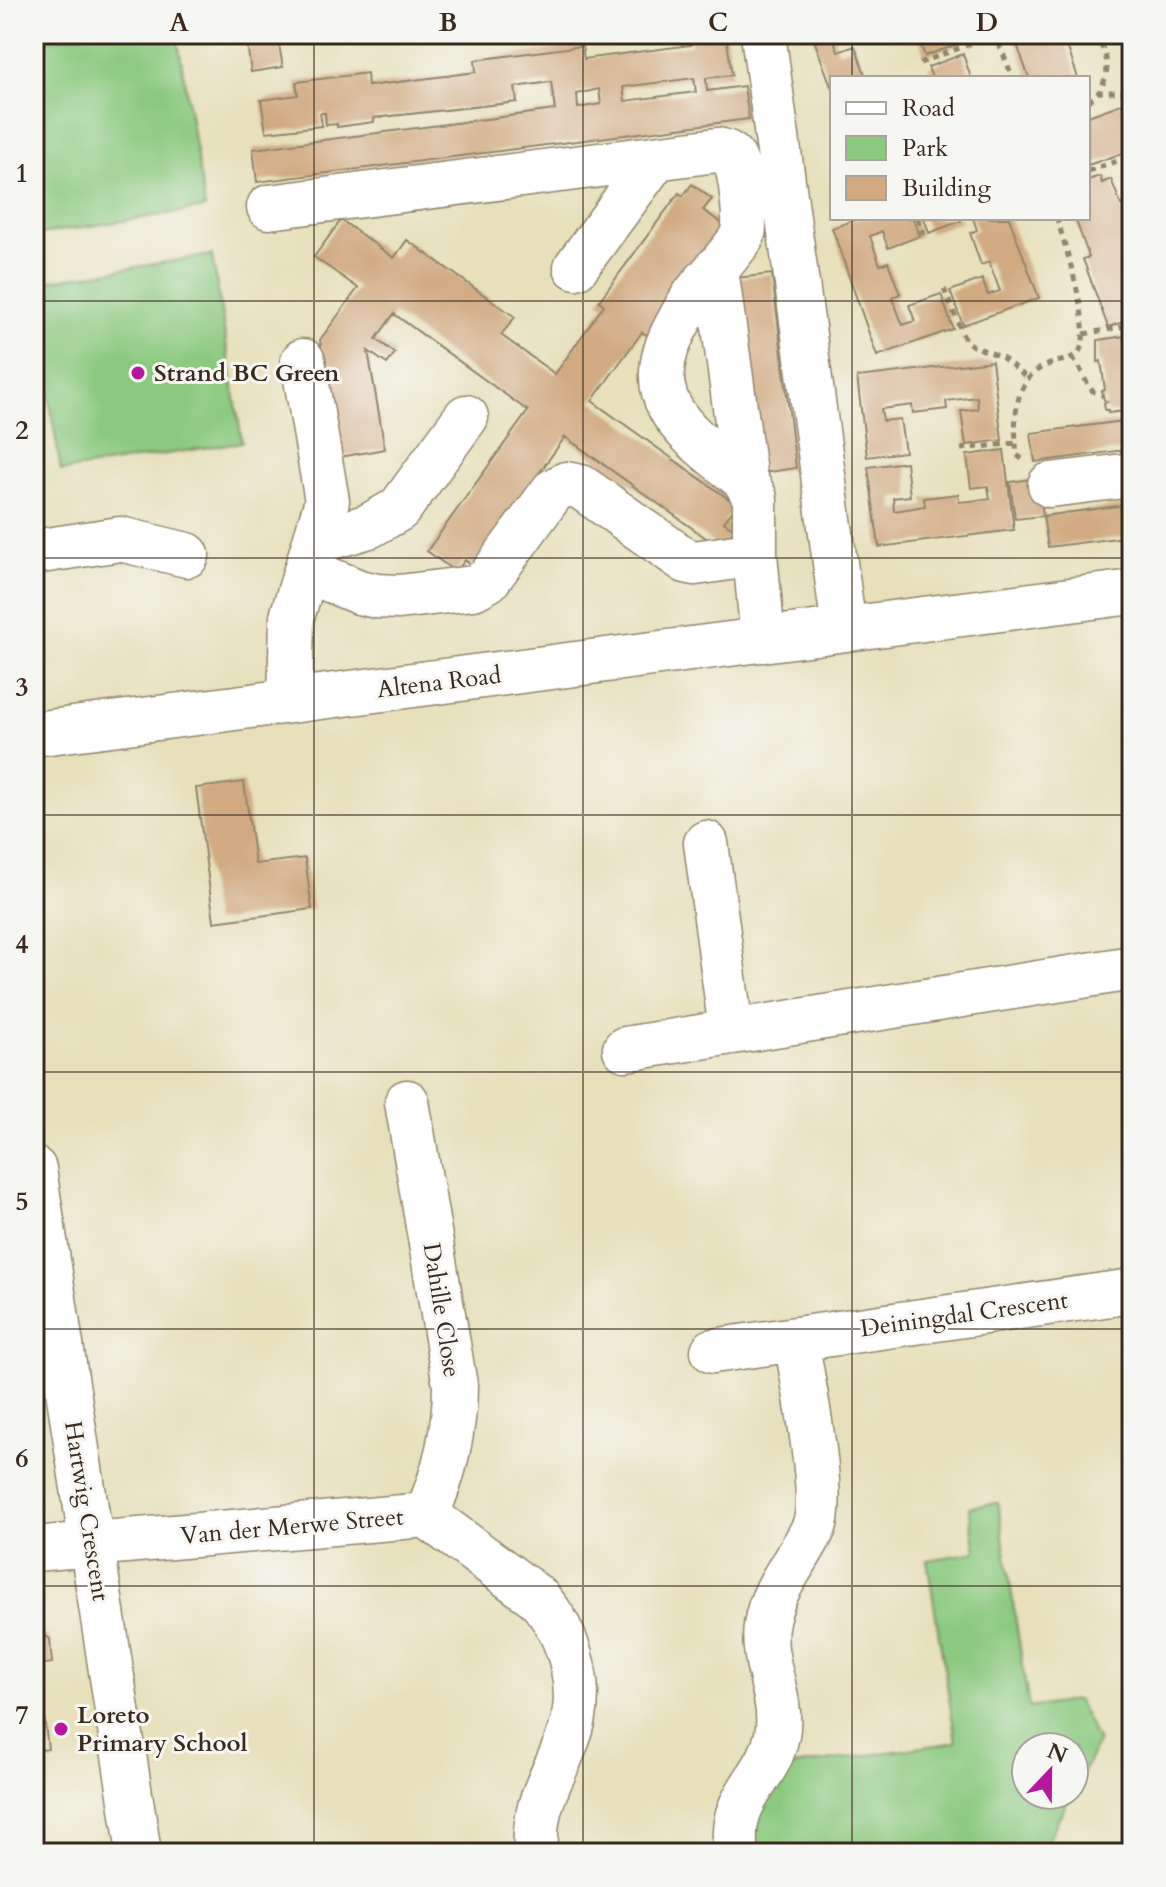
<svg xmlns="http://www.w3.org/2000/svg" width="1166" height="1887" viewBox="0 0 1166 1887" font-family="Cardo,serif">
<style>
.green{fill:#8bc97f;stroke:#637a4e;stroke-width:2}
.building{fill:#d1aa82;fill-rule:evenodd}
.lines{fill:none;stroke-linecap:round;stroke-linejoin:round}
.minor-casing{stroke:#91856c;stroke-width:47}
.path{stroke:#91856c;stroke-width:5;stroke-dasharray:6 6;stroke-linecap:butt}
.minor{stroke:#fff;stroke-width:44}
.grid{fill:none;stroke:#3b2a1e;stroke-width:2;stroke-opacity:0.55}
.poi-dot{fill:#b5179e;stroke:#f6f6f2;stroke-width:3}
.labels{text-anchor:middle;stroke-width:6;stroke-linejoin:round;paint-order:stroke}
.poi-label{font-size:24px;font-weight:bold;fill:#3b2a1e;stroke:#f6f6f2;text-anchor:start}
.street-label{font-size:24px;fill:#3b2a1e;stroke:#f6f6f2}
.neatline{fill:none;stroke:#3b2a1e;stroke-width:3}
.grid-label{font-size:26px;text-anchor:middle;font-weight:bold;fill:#3b2a1e}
</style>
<rect width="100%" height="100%" fill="#f6f6f2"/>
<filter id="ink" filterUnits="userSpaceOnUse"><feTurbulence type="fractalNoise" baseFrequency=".0125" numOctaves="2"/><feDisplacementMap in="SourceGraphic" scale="16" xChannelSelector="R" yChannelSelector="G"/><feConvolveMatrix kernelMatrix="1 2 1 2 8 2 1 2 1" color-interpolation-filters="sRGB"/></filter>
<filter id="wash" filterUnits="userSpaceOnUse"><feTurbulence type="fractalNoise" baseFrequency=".006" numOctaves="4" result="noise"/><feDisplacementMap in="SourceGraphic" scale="32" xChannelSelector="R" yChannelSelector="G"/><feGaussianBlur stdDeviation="1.8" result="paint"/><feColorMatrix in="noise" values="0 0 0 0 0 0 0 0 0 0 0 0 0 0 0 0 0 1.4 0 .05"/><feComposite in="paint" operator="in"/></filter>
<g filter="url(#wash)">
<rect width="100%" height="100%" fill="#e7e0bb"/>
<path class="green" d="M86,34H177L205,208L34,235V42Z
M212,255L242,442L61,471L34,304V283Z
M998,1503L1029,1708L1077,1700L1098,1742L1074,1790V1747H1026V1795H1071L1041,1853H750L754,1811L781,1768L956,1742L927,1560L976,1552L969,1507Z"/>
<g id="blocks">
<path class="building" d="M248,34H277L283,67L251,72L246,36Z
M719,34H726L732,75L706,78L707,91L744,86L749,119L257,182L253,149L555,110L551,82L515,87L517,102L374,118V122L337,127V124L326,125L325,113H320L322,126L266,132L261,100L298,95L296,82L367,73L368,86L476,72L475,60L582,46L584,59L691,45L690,38ZM694,78L696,92L625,101L623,87ZM599,89L601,104L578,108L577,94Z
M812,34H847L834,39L838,52L855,46L866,77L832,78V89Z
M917,34H956L959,44L925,56Z
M1008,34H1063L1078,78H1029L1014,36L1009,37Z
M1119,34H1132V76H1131Z
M963,54L971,78H932L928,67Z
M1124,103L1132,126V150L1088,165V116Z
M1100,176L1102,183L1111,179L1121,205L1125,204L1132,222V319L1108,327L1083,259L1089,257L1075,218H1088V180Z
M692,184L712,199L703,210L727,227L648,336L642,332L592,401L737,505L724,522L734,529L720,548L565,437L473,566L465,560L456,572L427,551L528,411L394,314L376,339L395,353L387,364L368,351L385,449L340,457L320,340L358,288L314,257L341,220L394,258L407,240L515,317L501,335L555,374L604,305L599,301L679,193L683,196Z
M860,218H913L920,236L888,248L882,231L870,236L880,265L888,262L900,294L892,297L903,325L915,321L909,305L941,294L953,329L877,356L832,228Z
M924,218H960L961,221L929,233Z
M973,218H1009L1039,298L963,325L950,291L982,279L988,295L1000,291L989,262L981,265L970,233L977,230Z
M772,274L796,468L762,473L737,278Z
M1132,335V410L1108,413V410H1105L1104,403L1107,402L1104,400L1102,391L1105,390L1101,361L1098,362V340Z
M992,361L1002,440L966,445L961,411L978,409L977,397L946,401L947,409L913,413L912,405L881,409L883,421L900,419L905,452L867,457L857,377Z
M1132,420V449L1035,462L1031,433Z
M1004,450L1014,530L879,547L868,467L906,462L910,496L893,498L894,511L925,506L924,498L958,494L959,502L990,499L988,486L971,488L967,455Z
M1038,478L1043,516L1132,504V536L1048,547L1043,516L1015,519L1010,482Z
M244,782L255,864L305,858L312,909L214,922L196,788Z
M34,1627L50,1639L52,1663L38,1665L48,1749L34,1751Z"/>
</g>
</g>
<g filter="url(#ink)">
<use href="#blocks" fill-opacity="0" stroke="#91856c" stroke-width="2"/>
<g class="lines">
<defs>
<path id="minor" d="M763,34L844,629
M269,207L717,150C724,151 730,153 734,159C741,170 746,221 743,235C730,256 712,273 696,293C689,302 683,314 677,325C634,403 690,435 745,480L755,498V554L763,640
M576,267L656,158
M716,269L745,480
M1050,485L1132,475
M315,542L369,526L399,509L466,417
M34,552L120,539L187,555
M306,570L359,592L377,596L399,597L473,588L488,580L553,491L566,484L581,487L686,561L695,563L755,554
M290,701L292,617L327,501L303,361
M34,734L1132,592
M706,843L731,1030
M625,1049L1132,968
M407,1102L455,1385C455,1428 445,1475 426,1515
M34,1169L139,1853
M713,1351L796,1339
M34,1549L426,1515L537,1597C571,1634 587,1693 567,1741C550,1785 533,1803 536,1853
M736,1853C727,1794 768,1783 777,1735C784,1699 761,1662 766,1626C771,1588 799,1560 814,1527C827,1496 802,1378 796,1339L1132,1291"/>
</defs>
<use href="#minor" class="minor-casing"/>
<path class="path" d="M991,34L1001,49L1013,78
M1094,34C1108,54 1112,70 1099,92
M920,63L970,44L984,34
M1088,101L1099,92H1132
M1088,171L1132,156
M918,218L924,236
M944,289L965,340L973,346L1002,357L1027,378
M1084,334L1132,325
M1072,358C1086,372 1086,395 1103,395
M961,449L1016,443
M1022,459L1017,455C1014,420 1011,375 1053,363C1063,360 1075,359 1080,350C1093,328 1064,244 1057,218"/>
<use href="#minor" class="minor"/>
</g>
</g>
<path class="grid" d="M314,34V1853M583,34V1853M852,34V78M852,218V1853M34,301H1132M34,558H1132M34,815H1132M34,1072H1132M34,1329H1132M34,1586H1132"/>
<g class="poi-dot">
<circle cx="138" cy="373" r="8"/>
<circle cx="61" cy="1729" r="8"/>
</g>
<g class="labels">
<g class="poi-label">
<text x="154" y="381">Strand BC Green</text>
<text x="77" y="1723">Loreto<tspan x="77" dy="28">Primary School</tspan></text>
</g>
<g class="street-label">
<text transform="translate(439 682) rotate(-7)" y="8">Altena Road</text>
<text transform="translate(442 1310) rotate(81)" y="8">Dahille Close</text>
<text transform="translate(964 1314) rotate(-8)" y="8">Deiningdal Crescent</text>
<text transform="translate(87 1511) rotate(81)" y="8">Hartwig Crescent</text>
<text transform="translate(292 1526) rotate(-5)" y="8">Van der Merwe Street</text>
</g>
</g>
<rect width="1166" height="1887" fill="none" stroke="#f6f6f2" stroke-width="88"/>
<rect x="830" y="76" width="260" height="144" fill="#f6f6f2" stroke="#aba49d" stroke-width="2"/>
<rect x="846" y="102" width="40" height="12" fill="#ffffff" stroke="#aba49d" stroke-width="2"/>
<text x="902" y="116" font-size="24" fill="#3b2a1e">Road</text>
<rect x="846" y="136" width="40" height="24" fill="#8bc97f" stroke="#aba49d" stroke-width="2"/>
<text x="902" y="156" font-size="24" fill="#3b2a1e">Park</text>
<rect x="846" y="176" width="40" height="24" fill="#d1aa82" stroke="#aba49d" stroke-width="2"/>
<text x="902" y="196" font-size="24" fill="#3b2a1e">Building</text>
<g transform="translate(1050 1771) rotate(22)"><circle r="38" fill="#f6f6f2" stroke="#aba49d" stroke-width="2"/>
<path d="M0-6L14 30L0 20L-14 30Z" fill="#b5179e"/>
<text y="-12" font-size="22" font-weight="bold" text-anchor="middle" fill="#3b2a1e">N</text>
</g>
<rect x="44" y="44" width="1078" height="1799" class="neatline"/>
<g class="grid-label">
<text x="179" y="31">A</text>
<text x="448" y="31">B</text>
<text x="718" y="31">C</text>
<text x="987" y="31">D</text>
<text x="22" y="182">1</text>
<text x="22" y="439">2</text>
<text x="22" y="696">3</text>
<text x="22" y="953">4</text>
<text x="22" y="1210">5</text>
<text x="22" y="1467">6</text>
<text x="22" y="1724">7</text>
</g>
</svg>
